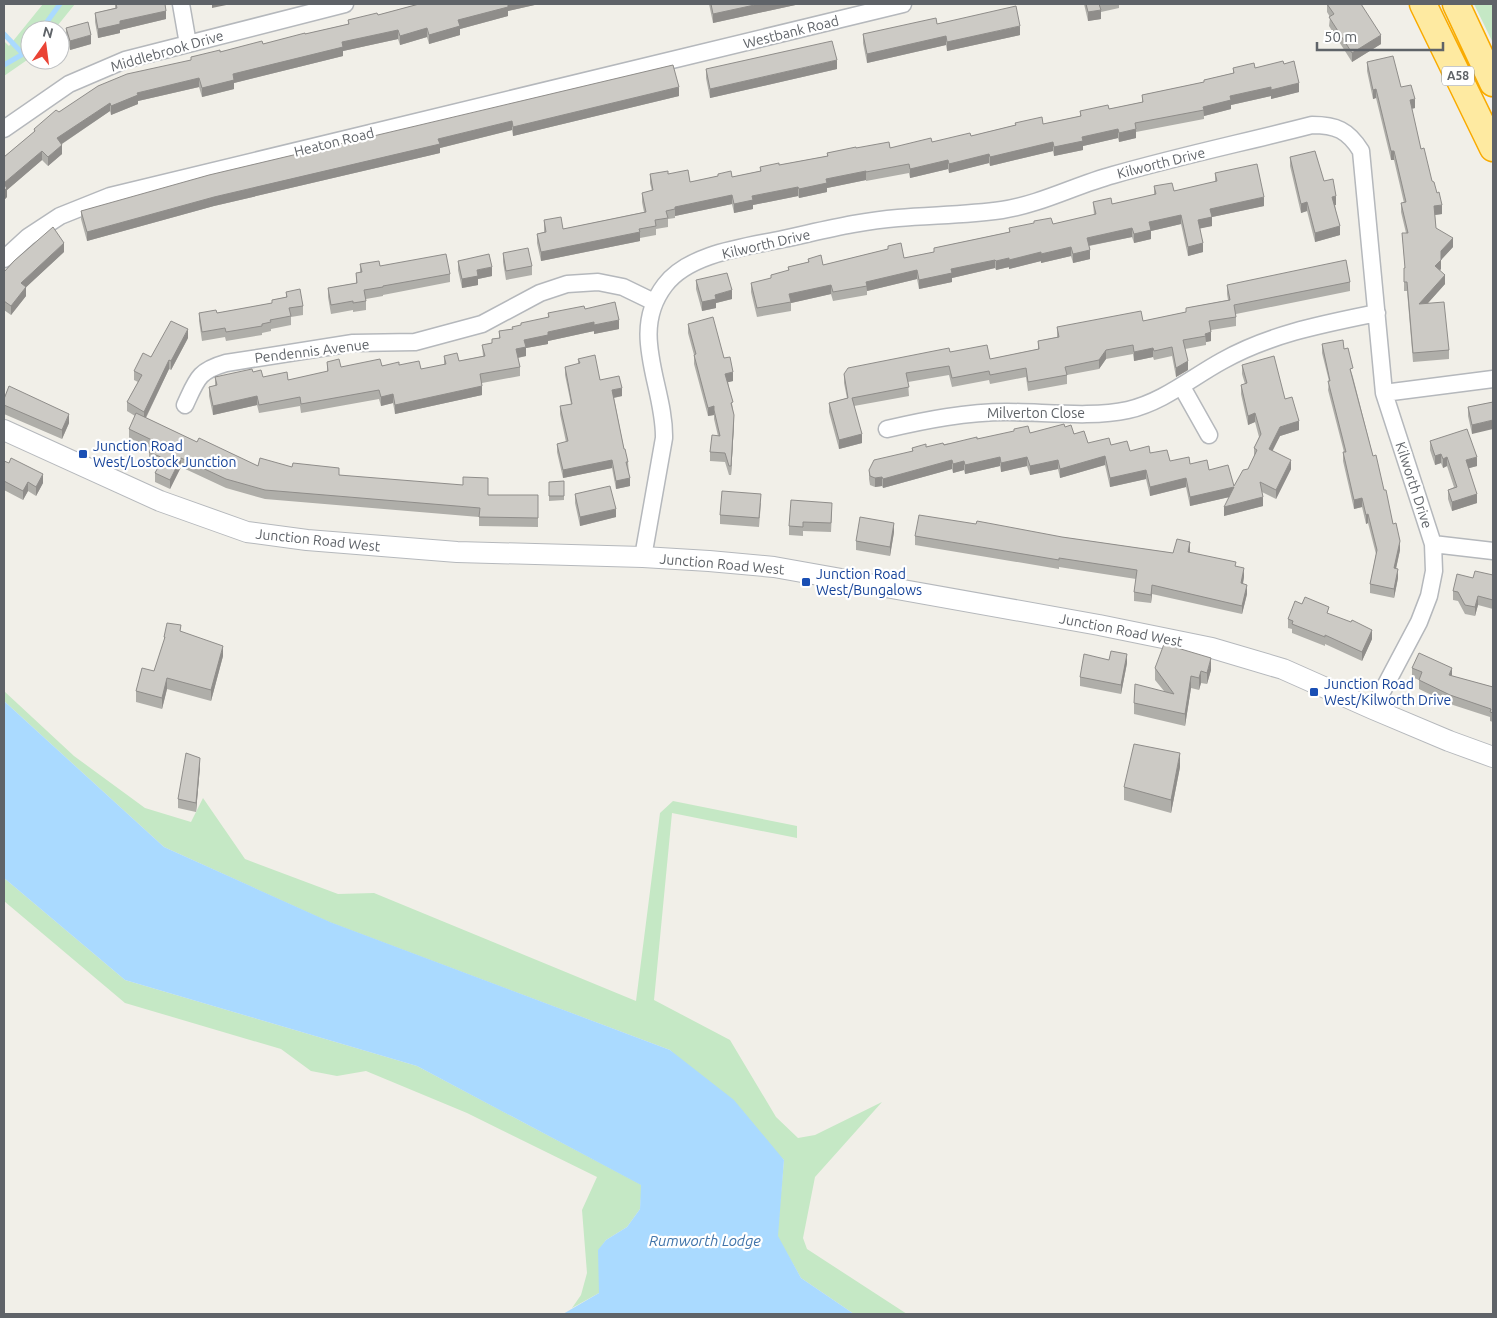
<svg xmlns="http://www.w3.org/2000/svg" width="1497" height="1318" viewBox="0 0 1497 1318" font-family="Ubuntu,sans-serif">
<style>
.green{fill:#c5e8c5}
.water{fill:#aadaff}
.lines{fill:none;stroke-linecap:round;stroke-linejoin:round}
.stream{stroke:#aadaff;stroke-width:5}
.minor-casing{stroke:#b5b8bc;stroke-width:19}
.tertiary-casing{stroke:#b5b8bc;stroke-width:22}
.trunk-casing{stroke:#f9ab00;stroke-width:29}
.minor{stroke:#fff;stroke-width:16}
.tertiary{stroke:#fff;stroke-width:20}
.trunk{stroke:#feeaa1;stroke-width:26}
.wall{fill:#afaea9}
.shaded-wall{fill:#8f8d8a}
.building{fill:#cccac5;stroke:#8f8d8a}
.transit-dot{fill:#1a4fb4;stroke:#fff;stroke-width:2}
.labels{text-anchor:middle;stroke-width:4.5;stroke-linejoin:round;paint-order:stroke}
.shield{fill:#fff;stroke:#8f9295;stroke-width:1}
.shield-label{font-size:12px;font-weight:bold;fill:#5f6368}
.street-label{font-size:14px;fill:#5f6368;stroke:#fff}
.transit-label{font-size:14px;fill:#164399;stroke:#fff;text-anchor:start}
.water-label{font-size:15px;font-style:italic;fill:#4174aa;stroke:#fff}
</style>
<rect width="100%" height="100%" fill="#f1efe8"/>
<path class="green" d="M43,4H75L54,30H30V58L4,76V41L9,46Z
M1474,4H1493V43Z
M4,691L74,756L145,808L191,822L203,798L245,859L338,894L374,893L636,1001L660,813L673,801L797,826V838L672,813L654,1000L730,1040L776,1117L798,1138L815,1135L882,1102L815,1177L803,1238L807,1249L907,1314H854L801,1278L777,1236L784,1160L670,1050L329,922L164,847L4,701Z
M4,878L125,980L417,1066L642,1185L640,1209L627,1227L606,1240L599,1250V1293L572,1308L581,1295L587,1273L582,1210L597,1177L467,1113L366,1071L337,1076L311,1071L281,1049L125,1003L4,901Z"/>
<path class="water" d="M4,701L164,847L330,922L670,1050L734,1100L784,1160L778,1236L801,1278L854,1314H563L599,1293L598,1250L606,1240L627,1227L640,1209L641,1185L417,1066L125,980L4,878Z"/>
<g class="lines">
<path class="stream" d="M41,30L60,4
M4,34L23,54
M4,65L23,54L30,44"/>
<defs>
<path id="minor" d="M181,4L188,44
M4,129L69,84L125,60L345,4
M4,259L28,237L60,216L110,196L903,4
M1182,387L1209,435
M1384,393L1493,379
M185,405C197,379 198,371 226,363L353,343L415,342L482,324L540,293L567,284L598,282L623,287L654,302
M887,429C926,420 966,412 1007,412C1044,412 1093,418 1128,410C1163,402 1191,378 1222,361C1270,334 1323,324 1377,313
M1433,544L1493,551
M643,557L664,438C665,386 628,333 665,285C689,253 746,247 783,239C821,231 859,221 898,218C932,215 968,215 1002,210C1041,204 1076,185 1113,175C1179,156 1246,142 1312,125C1336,125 1348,130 1361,151L1384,393L1433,544L1434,571L1429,596L1419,622L1373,709"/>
<path id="tertiary" d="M4,430L160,501L247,532L307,540L457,552L643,557L709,561L774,567L1099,625L1212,648L1283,669L1373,709L1449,741L1493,757"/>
<path id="trunk" d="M1423,4L1493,148
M1456,4L1493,83"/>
</defs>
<use href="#minor" class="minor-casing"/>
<use href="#tertiary" class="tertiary-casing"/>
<use href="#trunk" class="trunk-casing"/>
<use href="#minor" class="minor"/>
<use href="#tertiary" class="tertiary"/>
<use href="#trunk" class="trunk"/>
</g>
<path class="wall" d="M115,4H165L166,19L120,30V33L98,38L95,22V13L115,8Z
M419,4H539L508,11V16L460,29V35L429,44L427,37L400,45L398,39L343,51V56L234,83V89L202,97L199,87L138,101V104L111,115L110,111L62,144V154L48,166L42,160L7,190V197L4,200V157L34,132V129L59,112L191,60V57L263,44L348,24V20L378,15Z
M709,4H800L713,23Z
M1084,4H1119V8L1101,12V19L1088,21Z
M1327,4L1381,44L1352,62L1329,26L1330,17L1327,12Z
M937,24L1020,35L947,51L946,45L867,63L863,43V34Z
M66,28L91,44L70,50L66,36Z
M1367,62L1401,87L1415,108L1411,109L1421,149L1442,214L1435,215L1436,228L1453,247L1441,260V269L1440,270L1445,284L1428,303L1449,350V359L1413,362L1407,291H1404V268H1405L1402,233H1406L1401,212V203H1404L1394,160H1391L1376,98L1373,99L1367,71Z
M1284,64L1299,92L1271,99V96L1231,105V109L1204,116V119L1136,132V138L1119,142L1118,138L1083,146V150L1054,156L1053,151L990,166L989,163L949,173L948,169L910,178L909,173L866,181V180L827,188V192L799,198L798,196L753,205V209L734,213L732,204L675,216V218L668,219V227L656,229V235L640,238V241L541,261L537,243V234L544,232V220L563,229L644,212L642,202V193L652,191L650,183V174H668L690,182L718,176V174L732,177L760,171V167L779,165L827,156V153L856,148H890L932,142L971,136L1015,125V123L1043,124L1080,116V111L1109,109L1142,102V95L1204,82V80L1233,73V68H1255Z
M673,65L679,96L513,136L512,130L440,148V153L214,206L87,241L81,219V211Z
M706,69H837L710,98L706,78Z
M1290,157L1324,181L1336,205H1335L1340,235L1315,242L1307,211L1301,213L1290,166Z
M1215,173L1264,206L1212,217V226L1200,228L1203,252L1188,256L1181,224L1151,231V239L1134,243L1132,237L1089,246L1090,259L1073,263L1071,256L1041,263V261L1009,269V267L996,270L995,268L952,278V282L919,289L917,279L867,291V295L833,301L831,294L791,303V311L757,317L751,292V283L771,279V275L788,271V267L808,262V259L823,265L888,249V246L904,258L934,252V248L1009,232V228L1053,224L1094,215L1093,202L1112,204L1154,195V186L1174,191L1215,182Z
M64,252L26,287V296L11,315L4,310V272Z
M503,253L532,266V275L506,280L503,262Z
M458,261L492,276L478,279V285L462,288L458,270Z
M360,264L450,274V282L383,295V296L366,299V310L353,312V310L331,314L328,297V288L356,283V273H360Z
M696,280L732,299L716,303V308L702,311L696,289Z
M1350,282V291L1236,314V326L1211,330V341L1206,342V345L1185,349L1188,370L1176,377L1172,356L1154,360L1153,357L1134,361L1133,354L1106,359L1099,369L1067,375V384L1028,391L1026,377L990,384L989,380L952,387L949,375L908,382L909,396L854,406L862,443L839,449L829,412V403L847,398L844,383V374L950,352L990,359L1038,349V341L1057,337V327L1143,321L1186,312V308L1228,300L1227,294V285Z
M286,292L303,306V315L291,317V325L271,329V331L262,333V335L226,341L225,337L202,341L199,321V313H217L272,303V300L286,297Z
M585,309L619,329L594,334V331L548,341V344L526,348V356L518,358L520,367V376L482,383V395L395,414L393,403L381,406L379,399L301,413L300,406L259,413L257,405L213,415L209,396V387L215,386V377L253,372L263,377L288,380L327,372V362L341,367L399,365L421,369L444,365V356L459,361L483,356L482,345L492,343V339L499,338V331L512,329L548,317V313Z
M688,324L724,358L733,381L728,382L733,409L734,424L731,475H729L725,462L710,461V452L718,436L714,419V415L708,416L694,364V355L688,333Z
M188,338L171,370L169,369L146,418L197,442L258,466L292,467L339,475L488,495H538V527L479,526V517L265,499L226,488L181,467L170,489L155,482V473L159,465L149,461V452L151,448L129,438V429L135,416L127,411V402L138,382L134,380V371L151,357Z
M1322,344L1344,349L1353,377L1373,456L1384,490L1400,550L1396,569L1398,578L1394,598L1370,593V584L1376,554L1368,523L1366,524L1362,507L1354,509L1343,461V452H1344L1328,390L1329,381L1322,353Z
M578,359L600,380L622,396L614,398L624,449L628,462L630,486L616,489L612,468L563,478L557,452V444L566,442L560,414V406L571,404L565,375V367L578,364Z
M1242,365L1285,399L1299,430L1280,436L1272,450L1291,469L1276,499L1262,492L1263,506L1224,516L1229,497L1190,506L1186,487L1150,496L1146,479L1110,487L1105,465L1060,478L1058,469L1030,475L1027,466L1001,472L1000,466L965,474L964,470L953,473L952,469L883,488L882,486L875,487L870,485L869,479V470L912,451V448L926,447L977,439L1030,433L1065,427L1088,443L1111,445L1130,451L1150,453L1170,461L1190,464L1209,470L1234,486L1248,469L1254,457V448L1259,437L1255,422L1248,425L1241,394V385L1245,384L1242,374Z
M4,399L69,423L62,439L4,414Z
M1493,402L1472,434L1468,416V407Z
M1430,441L1477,466L1469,468L1477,503L1452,511L1448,499V490L1454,487L1447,466L1443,468L1441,463L1435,465L1430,450Z
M4,461L43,483L36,496L28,491L23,500L4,490Z
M564,481V500L549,501V482Z
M575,494L616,517L580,526L575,503Z
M761,503L759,527L720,524V515Z
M832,512L831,532L803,531V536L789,535V526Z
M894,532L890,556L856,550V541Z
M915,536L1062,537L1173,553L1190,551V553L1236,566L1244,577L1243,584L1247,594L1242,614L1152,594L1151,603L1134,601V592L1136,579L1059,567V569L915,545Z
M1493,575V609L1478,605L1475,616L1465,614L1458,601L1453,600V591L1473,578Z
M1329,614L1372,639L1362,661L1325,644V646L1292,633V629L1288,628V619Z
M181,631L223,656L211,701L167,689L162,709L136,702V691L154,671L164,643V637Z
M1109,660L1127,663L1121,694L1080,686V677Z
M1155,668L1211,670L1207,684L1201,683L1199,690L1191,688L1185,726L1134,714V703L1164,691L1155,680Z
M1412,668L1452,676L1493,687V722L1490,721V717L1450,704L1419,689V680L1412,677Z
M200,767L196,812L178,808V799Z
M1180,767L1171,813L1124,800V787Z"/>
<path class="shaded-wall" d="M212,4H231L212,8Z
M507,4H539L508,11V16L460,29V35L429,44V35L458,20Z
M759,4H800L713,23V14Z
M1101,10V19L1088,21V12Z
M166,11V19L120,30V33L98,38V29L120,21Z
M1020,26V35L947,51V42Z
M427,28V37L400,45V36Z
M398,30V39L343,51V56L234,83V89L202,97V88L233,74L342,42Z
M91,35V44L70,50V41Z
M1381,35V44L1352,62V53Z
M946,36V45L867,63V54Z
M837,60V69L710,98V89Z
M199,78V87L138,101V104L111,115V106L137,93Z
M1299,83V92L1271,99V90Z
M679,87V96L513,136V127Z
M1271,87V96L1231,105V109L1204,116L1203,107L1230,96Z
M1376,89V98L1373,99V90Z
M1415,99V108L1410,109V100Z
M110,103V111L57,147V138Z
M512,121V130L440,148V153L214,206L87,241V232L214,197L438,139Z
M1118,129V138L1083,146V150L1054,156V147L1082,137Z
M1136,129V138L1119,142V133Z
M1053,142V151L990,166V157Z
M62,145V154L48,166V157Z
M42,151V160L7,190V197L4,200V183Z
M1391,151H1394V160H1391Z
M989,154V163L949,173V164Z
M948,160V169L910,178V169Z
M866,171V180L827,188V192L799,198V189L826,179Z
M798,187V196L753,205V209L734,213V204L752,196Z
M732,195V204L675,216V207Z
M1336,196V205L1332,206V197Z
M1264,197V206L1212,217V226L1198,229V220L1210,209Z
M1307,202V211L1301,213V204Z
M1442,205V214L1434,215V206Z
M1181,215V224L1151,231V239L1134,243V234L1149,222Z
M1340,226V235L1315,242V233Z
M1132,228V237L1087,246V238Z
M640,232V241L541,261V252Z
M1453,238V247L1441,260V251Z
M64,243V252L21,292V283Z
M1203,243V252L1188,256V247Z
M1071,247V256L1041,263V254Z
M1090,250V259L1073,263V254Z
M1041,252V261L1009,269V260Z
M1009,258V267L996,270V261Z
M995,260V268L952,278V282L919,289V280L951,269Z
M1441,260V269L1435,275V266Z
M492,267V276L478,279V285L462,288V279L477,270Z
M917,270V279L867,291L866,282Z
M1445,275V284L1419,313V304Z
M831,285V294L791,303L789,294Z
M26,287V296L11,315V306Z
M732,290V299L716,303V308L702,311V302L715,295Z
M619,320V329L594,334V325Z
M594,322V331L548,341V344L526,348V356L516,358V349L524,340L548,332Z
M188,329V338L171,370V361Z
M1211,332V341L1206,342L1205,334Z
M1153,348V357L1134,361V352Z
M1106,350V359L1099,369V360Z
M169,360V369L144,421V412Z
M1188,361V370L1176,377V368Z
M733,372V381L725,383V374Z
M482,386V395L395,414V405Z
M622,388V396L612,398V390Z
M393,394V403L381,406V397Z
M257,396V405L213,415V406Z
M714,406V415L708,416V408Z
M1255,413V422L1248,425V416Z
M69,414V423L62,439V430Z
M734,415V424L731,475V466Z
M1493,420V429L1472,434V425Z
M1299,421V430L1280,436L1269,458V449L1280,427Z
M862,434V443L839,449V440Z
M1441,454V463L1435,465V456Z
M1105,456V465L1060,478V469Z
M1000,457V466L965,474V465Z
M1027,457V466L1001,472V463Z
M1447,457V466L1443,468V459Z
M1477,457V466L1466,469V460Z
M181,458V467L170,489V480Z
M612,460V468L563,478V470Z
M952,460V469L883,488V479Z
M1058,460V469L1030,475V466Z
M1291,460V469L1276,499V490Z
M964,461V470L953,473V464Z
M1146,470V479L1110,487V478Z
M43,474V483L36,496V487Z
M882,477V486L875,487V478Z
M630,478V486L616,489V481Z
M1186,478V487L1150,496V487Z
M28,482V491L23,500V491Z
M1234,487V496L1190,506V497Z
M1477,494V503L1452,511V502Z
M1263,497V506L1224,516V507Z
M1362,498V507L1354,509V500Z
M616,509V517L580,526V517Z
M1368,514V523L1366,524V515Z
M894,523V532L890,556V547Z
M1400,541V550L1394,577V568Z
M1190,542V551L1188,561V552Z
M1244,568V577L1241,592V583Z
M1398,569V578L1394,598V589Z
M1152,585V594L1151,603V595Z
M1247,585V594L1242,614V606Z
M1478,596V605L1475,616V607Z
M1372,630V639L1362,661V652Z
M223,646V656L211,701V690Z
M1127,654V663L1121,694V685Z
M1211,658V670L1207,684V673Z
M1452,668V677L1449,675Z
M1201,671V683L1199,690V678Z
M1191,676V688L1185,726V714Z
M167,678V689L162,709V698Z
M1180,753V767L1171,813V800Z
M200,758V767L196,812V803Z"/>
<path class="building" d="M116,4H165L166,11L120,21V24L98,29L95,13L117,8Z
M419,4H508V7L458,20L460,26L429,35L427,28L400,36L398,30L342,42L343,47L233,74L234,80L202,88L199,78L137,93L138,95L111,106L110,103L57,138L62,145L48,157L42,151L4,183V157L35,131L34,129L56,110L59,112L98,86L127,74L191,60V57L220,50V52L262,41L263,44L305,33V34L349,24L348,20L377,13L378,15Z
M711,4H759L713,14Z
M1086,4H1099L1101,10L1088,12Z
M1327,4H1361L1381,35L1352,53L1329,17L1334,14Z
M1016,6L1020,26L947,42L946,36L867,54L863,34L936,18L937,24Z
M88,22L91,35L70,41L66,28Z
M832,41L837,60L710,89L706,69Z
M1393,56L1401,87L1411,85L1415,99L1410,100L1421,149L1424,148L1432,181L1434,182L1437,193L1439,192L1442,205L1434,206L1436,228L1453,238L1441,251V260L1435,266L1445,275L1419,304L1444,302L1449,350L1413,353L1407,282H1404V268H1405L1402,233H1408L1401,203L1406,202L1394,151H1391L1376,89L1373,90L1367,62Z
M1283,61L1284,64L1294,61L1299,83L1271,90V87L1230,96L1231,100L1203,107L1204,110L1135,123L1136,129L1119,133L1118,129L1082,137L1083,141L1054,147L1053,142L990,157L989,154L949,164L948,160L910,169L909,164L866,172V171L826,179L827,183L799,189L798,187L752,196L753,200L734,204L732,195L675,207V209L666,211L668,218L655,220L656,226L639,229L640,232L541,252L537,234L546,232L544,220L561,217L563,229L646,212L642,193L653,190L650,174L668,171V174L688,170L690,182L718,176V174L731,171L732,177L761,171L760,167L779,163V165L828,156L827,153L856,147V148L889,142L890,148L931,138L932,142L970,133L971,136L1016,125L1015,123L1042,117L1043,124L1081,116L1080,111L1108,105L1109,109L1143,102L1142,95L1204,82V80L1234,73L1233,68L1254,63L1255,68Z
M673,65L679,87L513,127L512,121L438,139L440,144L214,197L87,232L81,211L209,175Z
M1315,151L1324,181L1333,179L1336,196L1332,197L1340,226L1315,233L1307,202L1301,204L1290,157Z
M1257,164L1264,197L1210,209L1212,217L1198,220L1203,243L1188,247L1181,215L1149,222L1151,230L1134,234L1132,228L1087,238L1090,250L1073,254L1071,247L1041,254V252L1009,260V258L996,261L995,260L951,269L952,273L919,280L917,270L866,282L867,286L833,292L831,285L789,294L791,302L757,308L751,283L771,278V275L789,270L788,267L809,262L808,259L821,255L823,265L888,249V246L901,243L904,258L934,252V248L1010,232L1009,228L1034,223V221L1051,218L1053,224L1096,214L1093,202L1111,198L1112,204L1156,194L1154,186L1172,183L1174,191L1217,181L1215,173Z
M4,184L7,188L4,191Z
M53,227L64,243L21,283L26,287L11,306L4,301V272L14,261Z
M528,248L532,266L506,271L503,253Z
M446,254L450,274L383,286V287L364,290L366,301L353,303V301L331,305L328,288L357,283L356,273L362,272L360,264L379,261L380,266Z
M489,254L492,267L477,270L478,276L462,279L458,261Z
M1346,260L1350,282L1234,305L1236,317L1209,321L1211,332L1205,334L1206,336L1183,340L1188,361L1176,368L1172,347L1154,351L1153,348L1134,352L1133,345L1106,350L1099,360L1065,367L1067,375L1028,382L1026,368L990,375L989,371L952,378L949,366L906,373L909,387L852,398L862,434L839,440L829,403L848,398L844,374L848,368L949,348L950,352L987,345L990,359L1039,349L1038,341L1059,337L1057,327L1141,311L1143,321L1186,312V308L1230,300L1227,285Z
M727,273L732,290L715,295L716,299L702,302L696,280Z
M300,289L303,306L289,308L291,316L270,320L271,322L262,324V326L226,332L225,328L202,332L199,313L216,310L217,313L272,303V300L287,297L286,292Z
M615,302L619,320L594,325V322L548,332V335L524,340L526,347L516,349L520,367L480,374L482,386L395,405L393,394L381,397L379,390L301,404L300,397L259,405L257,396L213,406L209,387L217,385L215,377L252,369L253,372L261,370L263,377L287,372L288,380L328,371L327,362L339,359L341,367L380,359L382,366L399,362V365L419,361L421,369L446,364L444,356L457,353L459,361L485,356L482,345L492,343V339L500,338L499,331L513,329L512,327L521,325V323L549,317L548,313L584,306L585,309Z
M713,317L724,358L730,357L733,372L725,374L733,402L731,403L734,415L731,466H729L725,453L710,452L712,435L720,436L714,410V406L708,408L694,355L696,354L688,324Z
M171,321L188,329L171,361L169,360L144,412L127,402L142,375L134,371L143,353L151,357Z
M1343,340L1344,349L1348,348L1353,368L1350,369L1373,456L1376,455L1384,490H1386L1393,524L1396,523L1400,541L1394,568L1398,569L1394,589L1370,584L1377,550L1368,514L1366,515L1362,498L1354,500L1343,452H1346L1328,381H1330L1322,344Z
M595,355L600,380L619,376L622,388L612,390L624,449H625L628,462H626L630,478L616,481L612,460L563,470L557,444L568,441L560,406L572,404L565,367L580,363L578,359Z
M1274,356L1285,399L1292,397L1299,421L1280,427L1269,449L1291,460L1276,490L1260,482L1263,497L1224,507L1234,487L1190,497L1186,478L1150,487L1146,470L1110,478L1105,456L1060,469L1058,460L1030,466L1027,457L1001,463L1000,457L965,465L964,461L953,464L952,460L883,479L882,477L875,478L870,476L869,470L874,460L913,451L912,448L926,444V447L943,443L944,445L977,437V439L1014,431V429L1028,426L1030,433L1064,424L1065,427L1071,425L1074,434L1084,431L1088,443L1109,438L1111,445L1127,441L1130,451L1149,446L1150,453L1167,450L1170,461L1189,457L1190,464L1207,460L1209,470L1228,465L1234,486L1243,470L1248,469L1257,450L1254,448L1261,434L1255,413L1248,416L1241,385L1247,383L1242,365Z
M9,386L69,414L62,430L4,405V399Z
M1493,402V420L1472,425L1468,407Z
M136,413L197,442L199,438L258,466L260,458L292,467L293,463L339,468V475L463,485V477L488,478V495H538V518L479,517L480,508L265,490L226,479L181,458L170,480L155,473L163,458L149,452L154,441L129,429Z
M1467,429L1477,457L1466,460L1477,494L1452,502L1448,490L1457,487L1447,457L1443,459L1441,454L1435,456L1430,441Z
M11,458L43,474L36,487L28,482L23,491L4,481V461L9,463Z
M564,481V496H549V482Z
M610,486L616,509L580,517L575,494Z
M722,491L761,494L759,518L720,515Z
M791,500L832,503L831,523L803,522V527L789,526Z
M919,515L976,524L977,521L1062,537L1173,553L1177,539L1190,542L1188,552L1236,562L1235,566L1244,568L1241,583L1247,585L1242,606L1152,585L1151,595L1134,592L1137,570L1059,558V560L915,536Z
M860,517L894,523L890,547L856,541Z
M1475,571L1493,575V600L1478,596L1475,607L1465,605L1458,592L1453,591L1457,574L1473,578Z
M1305,597L1329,607L1327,613L1351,622L1352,620L1372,630L1362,652L1325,635V637L1292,624L1293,621L1288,619L1295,601L1302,604Z
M167,623L181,625L180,631L223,646L211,690L167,678L162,698L136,691L142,668L154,671L165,637H164Z
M1164,644L1211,658L1207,673L1201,671L1199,678L1191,676L1185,714L1134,703L1135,684L1174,694L1155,668Z
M1111,651L1127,654L1121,685L1080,677L1084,654L1109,660Z
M1419,653L1452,668L1449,675L1493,687V713L1490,712L1491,709L1450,695L1419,680L1422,672L1412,668Z
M1134,744L1180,753L1171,800L1124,787Z
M186,753L200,758L196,803L178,799Z"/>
<g class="transit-dot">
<rect x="78" y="449" width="10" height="10" rx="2.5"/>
<rect x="801" y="577" width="10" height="10" rx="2.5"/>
<rect x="1309" y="687" width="10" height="10" rx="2.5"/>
</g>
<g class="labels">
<rect class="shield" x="1442" y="66.5" width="32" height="19" rx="4"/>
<g class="shield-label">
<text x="1458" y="80">A58</text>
</g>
<g class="street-label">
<text transform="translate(791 32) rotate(-14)" y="5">Westbank Road</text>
<text transform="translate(167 51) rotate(-16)" y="5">Middlebrook Drive</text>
<text transform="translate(334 142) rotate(-14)" y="5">Heaton Road</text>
<text transform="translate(1161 163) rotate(-14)" y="5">Kilworth Drive</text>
<text transform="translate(766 244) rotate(-13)" y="5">Kilworth Drive</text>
<text transform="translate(312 351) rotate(-7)" y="5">Pendennis Avenue</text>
<text x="1036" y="418">Milverton Close</text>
<text transform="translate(1414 485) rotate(72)" y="5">Kilworth Drive</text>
<text transform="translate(318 540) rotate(6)" y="5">Junction Road West</text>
<text transform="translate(722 564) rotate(5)" y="5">Junction Road West</text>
<text transform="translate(1121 630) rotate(11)" y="5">Junction Road West</text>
</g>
<g class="transit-label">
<text x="93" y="451">Junction Road<tspan x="93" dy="16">West/Lostock Junction</tspan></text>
<text x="816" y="579">Junction Road<tspan x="816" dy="16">West/Bungalows</tspan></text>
<text x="1324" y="689">Junction Road<tspan x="1324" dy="16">West/Kilworth Drive</tspan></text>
</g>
<g class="water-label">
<text x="705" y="1246">Rumworth Lodge</text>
</g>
</g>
<rect width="1497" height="1318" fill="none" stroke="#5f6368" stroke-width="10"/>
<g transform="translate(45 45) rotate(14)"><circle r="24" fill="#ffffff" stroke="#bfc1c3"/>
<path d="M0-4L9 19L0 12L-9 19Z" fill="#ea4335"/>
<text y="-8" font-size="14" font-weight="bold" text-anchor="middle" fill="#5f6368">N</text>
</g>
<path d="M1317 42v8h126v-8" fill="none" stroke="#5f6368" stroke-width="2.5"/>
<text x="1324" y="42" font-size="15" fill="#5f6368" stroke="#ffffff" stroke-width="4" paint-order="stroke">50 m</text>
</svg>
